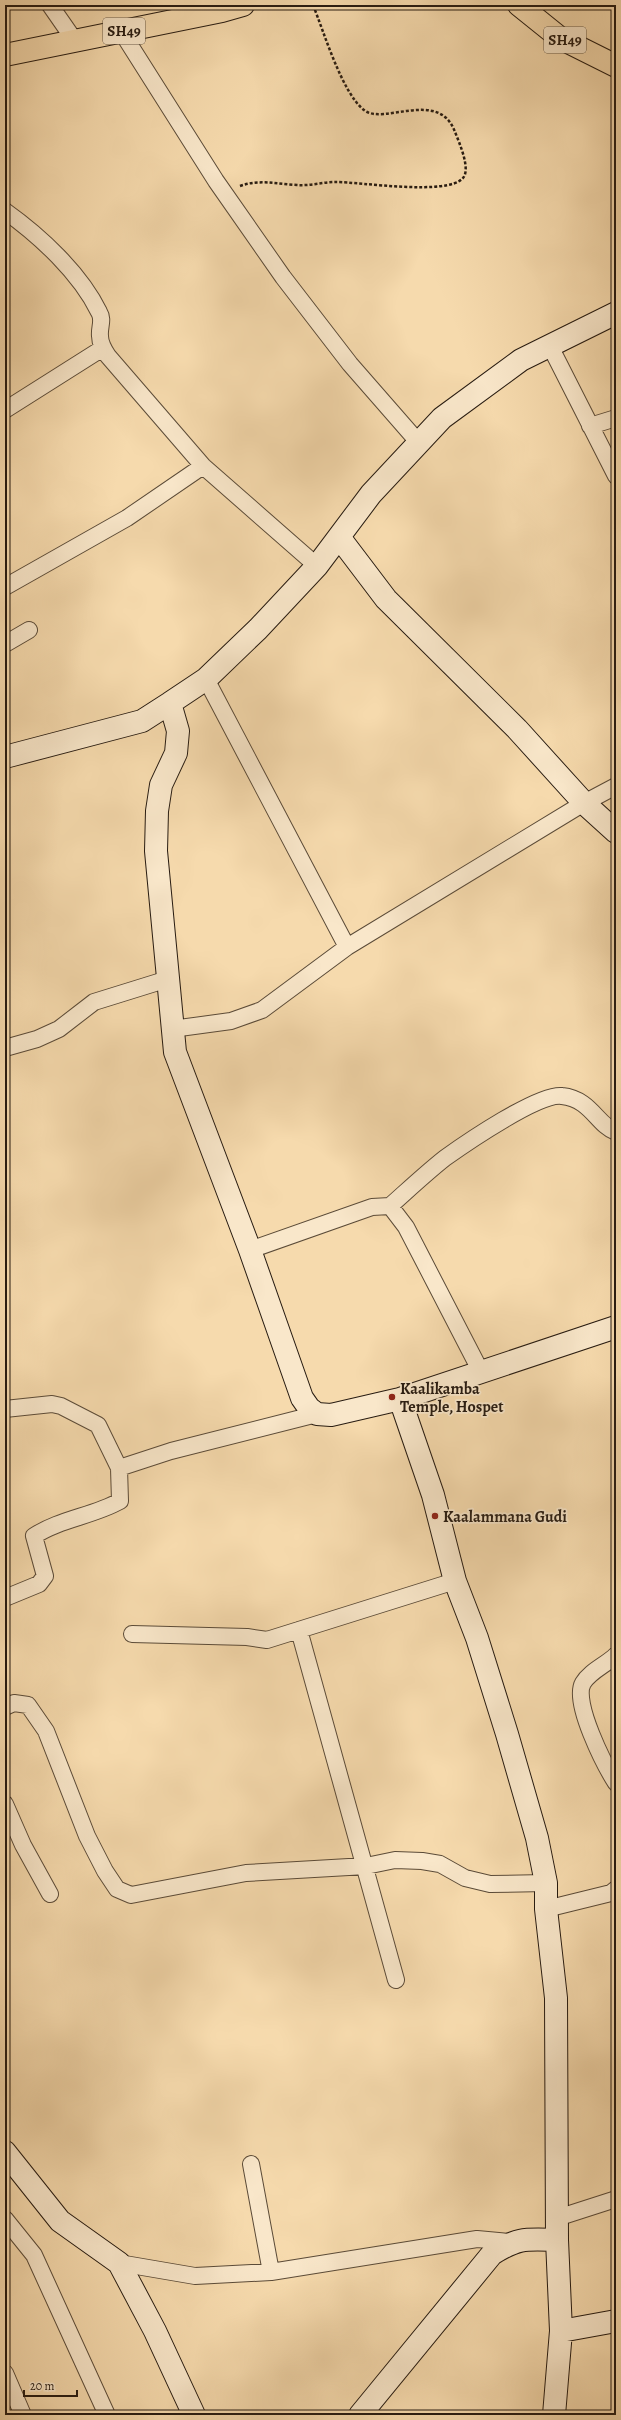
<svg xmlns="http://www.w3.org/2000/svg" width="621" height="2420" viewBox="0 0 621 2420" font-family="Alegreya,serif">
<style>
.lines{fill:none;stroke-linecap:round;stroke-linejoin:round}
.street-casing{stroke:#5b4b38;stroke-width:18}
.secondary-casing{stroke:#271b11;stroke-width:24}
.primary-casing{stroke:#271b11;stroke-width:24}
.path{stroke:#271b11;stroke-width:2.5;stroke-dasharray:3 2;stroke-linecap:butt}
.street{stroke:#f9e7ca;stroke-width:16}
.secondary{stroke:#f9e7ca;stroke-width:22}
.primary{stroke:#f6daad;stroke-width:22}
.poi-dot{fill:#8f2418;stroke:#f9e7ca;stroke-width:1.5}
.labels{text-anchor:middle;stroke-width:3.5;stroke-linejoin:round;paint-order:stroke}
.shield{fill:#f9e7ca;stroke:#665848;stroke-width:1}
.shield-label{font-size:15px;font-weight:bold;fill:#271b11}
.poi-label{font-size:16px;font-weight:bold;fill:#271b11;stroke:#f9e7ca;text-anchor:start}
</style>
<rect width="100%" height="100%" fill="#f6daad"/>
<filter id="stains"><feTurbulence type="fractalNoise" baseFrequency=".005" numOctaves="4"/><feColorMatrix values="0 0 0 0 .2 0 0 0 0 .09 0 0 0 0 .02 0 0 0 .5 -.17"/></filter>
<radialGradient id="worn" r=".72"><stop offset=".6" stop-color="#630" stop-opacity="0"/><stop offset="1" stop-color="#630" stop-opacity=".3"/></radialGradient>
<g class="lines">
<defs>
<path id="street" d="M50,5L75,41
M121,31L216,181L283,277L350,364L419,443
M5,211C40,236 80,273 99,312C104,320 99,327 100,336C100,344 104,350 108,356L203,466L317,566
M550,346L616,476
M5,410L103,348
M590,426L616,418
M5,587L127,518L203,466
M5,644L29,630
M206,679L347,947
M172,1029L231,1021L262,1010L347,947L584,803L616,786
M5,1048L37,1039L59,1029L94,1002L168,979
M390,1206C408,1190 426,1173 445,1158C466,1143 539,1093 562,1096C591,1099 597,1125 616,1132
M250,1250L372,1207L390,1206L406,1227L481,1372
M5,1409L52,1404L61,1406L98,1425L119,1468L171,1451L317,1414
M5,1598L39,1584L45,1576L34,1536C60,1519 93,1516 120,1501L119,1468
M299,1630L396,1980
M132,1634L247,1637L267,1640L455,1581
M616,1655C606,1665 590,1671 583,1683C572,1702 605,1766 616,1783
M5,1707L14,1703L28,1705L46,1731L87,1836L105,1871L117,1889L131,1895L246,1873L366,1866L395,1860L422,1861L440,1864L465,1878L490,1884L546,1883
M5,1804L23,1845L50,1894
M546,1909L611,1893L616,1889
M251,2164L271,2272
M557,2218L616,2199
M5,2219L34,2255L107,2415
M119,2263L195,2276L271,2272L477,2239L511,2242
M5,2373L23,2415"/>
<path id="secondary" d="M616,313L521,360L442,418L371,494L317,566L258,629L206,679L170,703L178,731L176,753L161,785L157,811L156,851L175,1052L250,1250L302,1398L309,1408L317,1414L331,1415L400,1399L616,1327
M339,537L386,599L517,729L584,803L616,832
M5,757L142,721L170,703
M400,1399L433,1495L455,1581L477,1638L507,1734L537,1838L546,1883V1909L556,1998L557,2240L561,2331L554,2415
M5,2152L60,2221L119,2263L155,2331L194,2415
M561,2331L616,2321
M360,2415L492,2254C519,2237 526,2239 557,2240"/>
<path id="primary" d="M519,5L560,38L616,66
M5,55L222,11L243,5"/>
</defs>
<use href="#street" class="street-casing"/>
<use href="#secondary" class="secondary-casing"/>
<use href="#primary" class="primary-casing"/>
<path class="path" d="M240,186C259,179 277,184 297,185C310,186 323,182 336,182C360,182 448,196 463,178C471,169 459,142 455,132C439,88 383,126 364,110C342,93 324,32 313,5"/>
<use href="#street" class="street"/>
<use href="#secondary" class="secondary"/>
<use href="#primary" class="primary"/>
</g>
<g class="poi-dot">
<circle cx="392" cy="1397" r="4"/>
<circle cx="435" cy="1516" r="4"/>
</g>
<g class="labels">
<g class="shield">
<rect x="103" y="18" width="42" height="26" rx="3"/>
<rect x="544" y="27" width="42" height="26" rx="3"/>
</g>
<g class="shield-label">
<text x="124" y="36">SH49</text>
<text x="565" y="45">SH49</text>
</g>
<g class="poi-label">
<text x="400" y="1394">Kaalikamba<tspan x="400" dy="18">Temple, Hospet</tspan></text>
<text x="443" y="1522">Kaalammana Gudi</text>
</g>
</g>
<rect width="621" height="2420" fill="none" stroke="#f6daad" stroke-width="20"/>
<rect x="6" y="6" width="609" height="2408" fill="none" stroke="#271b11" stroke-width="2"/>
<rect x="10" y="10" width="601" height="2400" fill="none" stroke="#271b11"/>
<path d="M24 2390v6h53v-6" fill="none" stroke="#271b11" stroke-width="2"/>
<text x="30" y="2390" font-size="12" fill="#271b11" stroke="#f9e7ca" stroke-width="3" paint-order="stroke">20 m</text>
<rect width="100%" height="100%" filter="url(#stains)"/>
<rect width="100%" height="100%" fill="url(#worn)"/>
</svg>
